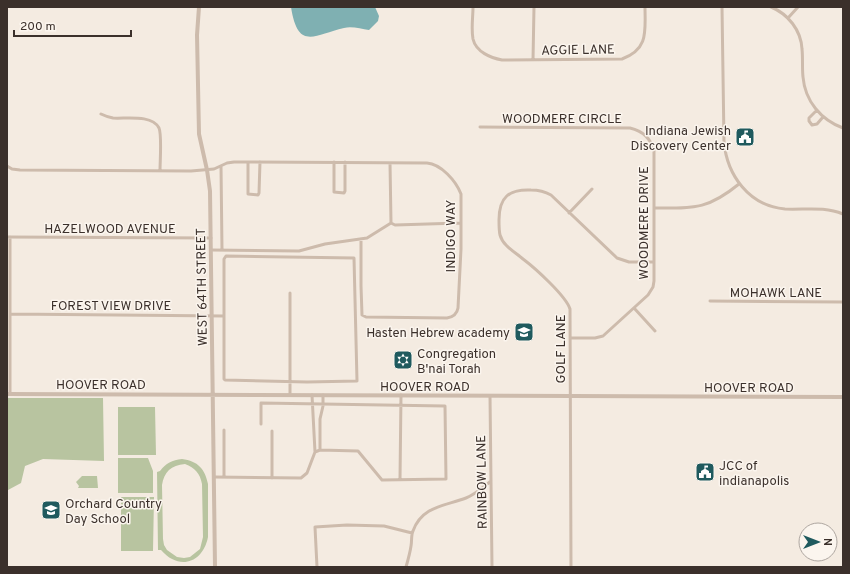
<svg xmlns="http://www.w3.org/2000/svg" width="850" height="574" viewBox="0 0 850 574" font-family="Overpass,sans-serif">
<style>
.green{fill:#b8c4a0;fill-rule:evenodd}
.water{fill:#7fb0b2}
.lines{fill:none;stroke-linecap:round;stroke-linejoin:round}
.minor{stroke:#cdbbac;stroke-width:3}
.tertiary{stroke:#cdbbac;stroke-width:4}
.labels{text-anchor:middle;stroke-width:3;stroke-linejoin:round;paint-order:stroke}
.street-label{font-size:13px;fill:#3b302b;stroke:#fbf5ee}
.poi-label{font-size:13px;fill:#3b302b;stroke:#fbf5ee;text-anchor:start}
</style>
<rect width="100%" height="100%" fill="#f4ebe1"/>
<path class="green" d="M7,398H103L104,461L43,459L25,466L21,483L8,490L7,488Z
M118,407H155L156,455H118Z
M118,458H148L153,471V493H118Z
M182,459C198,461 205,469 208,484V537C203,563 179,571 161,550H158L157,472L160,471C166,463 172,460 182,459ZM185,464C195,468 200,473 202,484L203,537L200,549L190,557L184,558L177,557L167,550L164,545L163,539L162,485C164,472 171,465 185,464Z
M82,476H97L98,488H78L79,486L76,482Z
M121,497H154L153,551H121Z"/>
<path class="water" d="M291,7H375L379,16L378,21L369,30C361,29 352,26 344,28C314,35 298,51 291,7Z"/>
<g class="lines">
<path class="minor" d="M473,7C473,17 471,29 473,39C476,52 491,58 502,60L622,59C649,49 645,31 645,7
M722,7L724,142C727,175 749,206 785,209C805,210 824,206 843,214
M771,7C788,14 801,30 802,49C803,59 802,68 803,77C805,101 821,120 843,128
M788,18L798,7
M533,60L534,7
M817,110L809,118V121L812,125L817,124L823,117
M101,114C105,116 108,117 113,118C125,119 152,114 159,128C162,135 160,161 160,171
M480,127L630,128C643,131 651,139 654,151V281L653,287L648,295L603,336L595,338H571
M248,162V194L258,195L259,193L260,162
M334,162V192L344,193L345,191V162
M390,163L391,223
M7,166L12,169L20,170L191,171L214,169L227,163L234,162L427,163C441,164 456,181 461,194V249L458,308C457,314 453,317 447,318L366,317L362,315L361,286V239
M221,166L222,250
M654,208C694,208 707,210 739,184
M569,213L592,189
M391,223L395,225L460,223
M7,237L211,238
M10,237V394
M211,250L299,251L325,244L367,238L391,223
M226,256L354,258L357,381L307,382L225,380L224,379V259Z
M290,293V395
M710,301L843,302
M634,308L655,331
M10,314L224,316
M312,395L315,452
M490,396L492,567
M224,430V477
M272,431V478
M320,450V419L323,406V395
M214,477L301,478L307,473L315,452L320,450L358,451L382,480L446,479L445,406L261,403V424
M400,479L401,395
M317,567L315,527L347,525L384,526L412,533
M406,567C408,560 410,553 411,546C412,541 411,535 413,531C422,506 445,506 466,498C476,494 483,487 491,481
M571,567L570,309C566,296 535,268 523,259C515,252 503,246 500,235C499,231 499,225 499,220C499,197 509,189 531,190C539,190 544,191 551,195L617,258L629,262H654"/>
<path class="tertiary" d="M199,7L197,35L199,134L207,170L210,191L215,567
M7,394L843,397"/>
</g>
<defs>
<symbol id="civic-square" viewBox="-11 -11 22 22"><rect x="-9" y="-9" width="18" height="18" rx="4" fill="#1f5a5e" stroke="#fbf5ee"/><path d="M-.6-6.5H3V-4.5H.6V-3L4-1V1h2V6H-6V1h2V-1L-.6-3ZM-1.2 2.5V6h2.4V2.5Z" fill="#fff"/></symbol>
<symbol id="school-square" viewBox="-11 -11 22 22"><rect x="-9" y="-9" width="18" height="18" rx="4" fill="#1f5a5e" stroke="#fbf5ee"/><path d="M0-5L7-2L0 1L-7-2ZM-4 1L0 2.5L4 1V4Q0 6-4 4Z" fill="#fff"/></symbol>
<symbol id="synagogue-square" viewBox="-11 -11 22 22"><rect x="-9" y="-9" width="18" height="18" rx="4" fill="#1f5a5e" stroke="#fbf5ee"/><path d="M0-6.5L5.6 3.2H-5.6ZM0 6.5L5.6-3.2H-5.6Z" fill="#fff"/></symbol>
</defs>
<g fill-rule="evenodd">
<use href="#civic-square" x="734" y="126" width="22" height="22"/>
<use href="#school-square" x="513" y="321" width="22" height="22"/>
<use href="#synagogue-square" x="392" y="349" width="22" height="22"/>
<use href="#civic-square" x="694" y="461" width="22" height="22"/>
<use href="#school-square" x="40" y="499" width="22" height="22"/>
</g>
<g class="labels">
<g class="street-label">
<text transform="translate(578 49) rotate(-1)" y="5">AGGIE LANE</text>
<text x="562" y="123">WOODMERE CIRCLE</text>
<text transform="translate(643 223) rotate(-90)" y="5">WOODMERE DRIVE</text>
<text x="110" y="233">HAZELWOOD AVENUE</text>
<text transform="translate(450 236) rotate(-90)" y="5">INDIGO WAY</text>
<text transform="translate(201 287) rotate(-91)" y="5">WEST 64TH STREET</text>
<text x="776" y="297">MOHAWK LANE</text>
<text x="111" y="310">FOREST VIEW DRIVE</text>
<text transform="translate(560 349) rotate(-90)" y="5">GOLF LANE</text>
<text x="101" y="389">HOOVER ROAD</text>
<text x="425" y="391">HOOVER ROAD</text>
<text x="749" y="392">HOOVER ROAD</text>
<text transform="translate(481 482) rotate(-91)" y="5">RAINBOW LANE</text>
</g>
<g class="poi-label">
<text x="731" y="135" text-anchor="end">Indiana Jewish<tspan x="731" dy="15">Discovery Center</tspan></text>
<text x="510" y="337" text-anchor="end">Hasten Hebrew academy</text>
<text x="417" y="358">Congregation<tspan x="417" dy="15">B'nai Torah</tspan></text>
<text x="719" y="470">JCC of<tspan x="719" dy="15">indianapolis</tspan></text>
<text x="65" y="508">Orchard Country<tspan x="65" dy="15">Day School</tspan></text>
</g>
</g>
<rect width="850" height="574" fill="none" stroke="#3b302b" stroke-width="16"/>
<g transform="translate(818 542) rotate(90)"><circle r="19" fill="#fbf5ee" stroke="#aea6a0"/>
<path d="M0-3L7 15L0 10L-7 15Z" fill="#1f5a5e"/>
<text y="-6" font-size="11" font-weight="bold" text-anchor="middle" fill="#3b302b">N</text>
</g>
<path d="M14 30v6h117v-6" fill="none" stroke="#3b302b" stroke-width="2"/>
<text x="20" y="30" font-size="12" fill="#3b302b" stroke="#fbf5ee" stroke-width="3" paint-order="stroke">200 m</text>
</svg>
